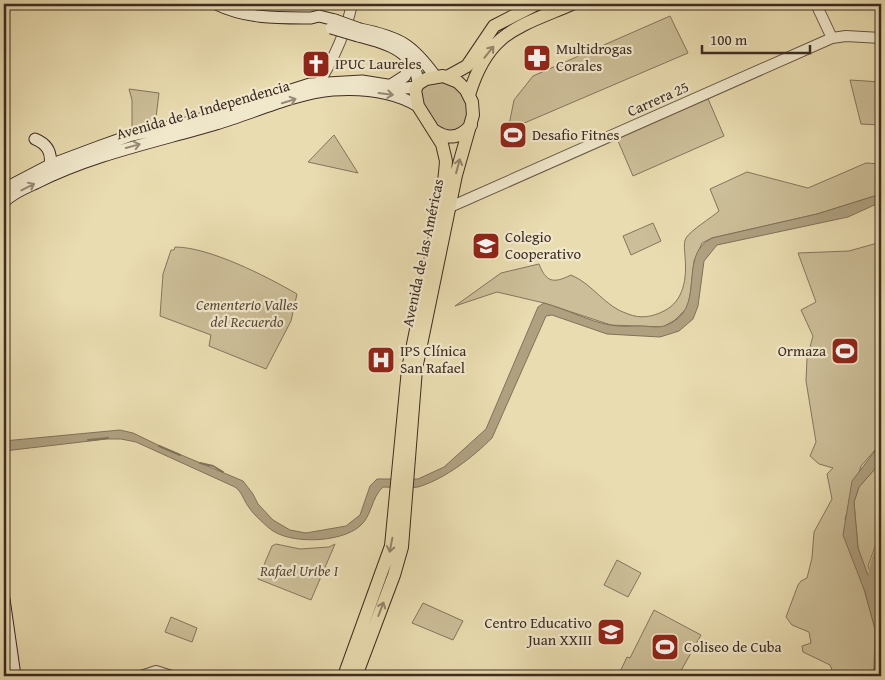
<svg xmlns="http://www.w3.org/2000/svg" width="885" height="680" viewBox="0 0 885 680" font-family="'Gentium Book Plus',serif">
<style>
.green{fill:#ccbe98;stroke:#84745e}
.water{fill:#afa080;stroke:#81715b}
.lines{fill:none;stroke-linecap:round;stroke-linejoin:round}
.stream{stroke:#81715b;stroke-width:2}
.river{stroke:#afa080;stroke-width:12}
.tertiary-casing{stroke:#685746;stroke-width:12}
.secondary-casing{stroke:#3d2b23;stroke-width:13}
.primary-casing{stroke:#3d2b23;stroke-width:14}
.tertiary{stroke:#f1e8cc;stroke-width:10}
.secondary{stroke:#f1e8cc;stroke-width:11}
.primary{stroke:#e9dcb0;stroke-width:12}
.secondary-bridge-casing{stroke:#3d2b23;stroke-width:13;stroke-linecap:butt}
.secondary-bridge{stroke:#f1e8cc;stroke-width:11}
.oneway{stroke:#93846a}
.oneway2{stroke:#978a78}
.labels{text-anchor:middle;stroke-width:4.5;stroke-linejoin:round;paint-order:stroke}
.poi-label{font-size:15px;fill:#3d2b23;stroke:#f1e8cc;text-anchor:start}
.street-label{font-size:15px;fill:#3d2b23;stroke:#f1e8cc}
.park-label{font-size:15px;font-style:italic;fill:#5a483a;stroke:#f1e8cc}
</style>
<rect width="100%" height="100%" fill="#e9dcb0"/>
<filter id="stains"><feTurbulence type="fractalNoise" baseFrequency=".004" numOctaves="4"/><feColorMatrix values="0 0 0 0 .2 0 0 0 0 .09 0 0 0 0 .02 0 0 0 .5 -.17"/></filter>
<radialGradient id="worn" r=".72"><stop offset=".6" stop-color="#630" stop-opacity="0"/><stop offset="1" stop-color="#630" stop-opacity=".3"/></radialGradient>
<path class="green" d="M670,16L688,53L508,130L514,100L533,76Z
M426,79L462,86L471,125L441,135L415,95Z
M850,80L881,82V125L861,124Z
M129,89L159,93L155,126L132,130V100Z
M706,94L724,136L633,176L615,134Z
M334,135L358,173L308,162Z
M866,163L881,164V194L817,214L712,238L702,243L694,261L690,297L687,308L675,320L663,327L611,325L544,303L497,292L455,306L501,273L539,264C546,282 553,284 571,275C593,284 605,307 628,314C641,319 652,317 664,311C684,301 687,278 685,257C685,252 683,243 686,238C691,230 711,218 719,211L710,189L747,172L808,188Z
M653,223L661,241L631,255L623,236Z
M881,242V443L861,466L845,519L875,629L874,676H831L833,672L830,665L803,652L802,646L811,643L809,632L792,625L786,617L798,585L801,581L807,578L812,558L814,532L832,499L827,474L833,468L819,464L810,456L816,442L806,381L807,358L813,336L801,310L816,302L798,253L849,251Z
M175,247C209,247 266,276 297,294L291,321L266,369L209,346L211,335L160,316L163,274L171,250H174Z
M881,462V530L868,566L881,597V672L877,607L858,548L854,502L859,487Z
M276,544L300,549L329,547L335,544L311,600L258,579L272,546Z
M617,560L641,573L628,597L604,585Z
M423,603L463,621L453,640L412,623Z
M654,610L701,635L678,676H618L627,657L630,658Z
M171,617L197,628L192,642L165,632Z"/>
<path class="water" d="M881,194V202L848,217L717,245L704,261L698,306L693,319L679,331L660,337L607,334L552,315L546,316L492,438C473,457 445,479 418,487C408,489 394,487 383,487C371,498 372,516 360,526C341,543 288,545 269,528C262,522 253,514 248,506C243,499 242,492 235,487L136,442L121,439H107L4,451V441L120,430L133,433L160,446L243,481L253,494L258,504L273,520L290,530L306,533L346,526L360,515L370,486L377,479H418L444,467L486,429L538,307L544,303C566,309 588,321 610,325C620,327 631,326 641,326C648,326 658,328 664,326C710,311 675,256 712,238L817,214Z
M881,443V462L859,487L854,502L858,548L869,578L881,623V676H874L875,629L865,592L843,535L852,481Z"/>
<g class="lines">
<path class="stream" d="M88,440L108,438
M159,446L180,455
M200,463L213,466L223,472"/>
<path class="river" d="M881,551C872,570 870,599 881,618
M881,622V642"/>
<defs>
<path id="tertiary" d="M816,4L832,38
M319,83C334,58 346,32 352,4
M450,207L832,38L846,36L881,38
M141,676L156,671L172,676"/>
<path id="secondary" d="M216,4C247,19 278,18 311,18L319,16L335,20
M360,29C399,37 412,44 435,76
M358,36C386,43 416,51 418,84
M391,85L405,76L409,66L406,57
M35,139C47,144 52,152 50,165
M4,189L50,165L98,147L129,136L194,121L310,84L362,81L406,88L416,87
M4,202C12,193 25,188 36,183C94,154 155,142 216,124C253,113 296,93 333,90C362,88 393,91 418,106
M4,599L15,676"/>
<path id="primary" d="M447,77L467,66L494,26L537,4
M469,95C488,32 516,28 572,4
M435,131C448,140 461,138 471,125
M344,676L391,546L408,369L440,212L445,173L446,161L442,144L418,106L415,90L418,84L426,79L443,76L458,82L466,90L472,102L473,115L456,175L416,369L402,547L394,575L356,676"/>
</defs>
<use href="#tertiary" class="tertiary-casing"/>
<use href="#secondary" class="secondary-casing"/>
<use href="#primary" class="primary-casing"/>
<use href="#tertiary" class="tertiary"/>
<use href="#secondary" class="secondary"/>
<use href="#primary" class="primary"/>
<defs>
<path id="secondary-bridge" d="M335,20L360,29
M331,28L358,36"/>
</defs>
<use href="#secondary-bridge" class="secondary-bridge-casing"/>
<use href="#secondary-bridge" class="secondary-bridge"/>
</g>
<defs><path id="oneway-shaft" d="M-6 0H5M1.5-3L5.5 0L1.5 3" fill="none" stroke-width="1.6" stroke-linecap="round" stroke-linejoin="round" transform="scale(1.25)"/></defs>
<g class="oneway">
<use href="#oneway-shaft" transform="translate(489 52) rotate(-51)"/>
<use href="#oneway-shaft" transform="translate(458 166) rotate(-75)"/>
<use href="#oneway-shaft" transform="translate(391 545) rotate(101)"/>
<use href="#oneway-shaft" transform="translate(381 609) rotate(-69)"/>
</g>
<g class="oneway2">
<use href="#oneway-shaft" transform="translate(386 94) rotate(7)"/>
<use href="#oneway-shaft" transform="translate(289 101) rotate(-17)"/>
<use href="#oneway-shaft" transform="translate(133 146) rotate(-15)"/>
<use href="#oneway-shaft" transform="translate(28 187) rotate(-27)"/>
</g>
<defs>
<symbol id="pharmacy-square" viewBox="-11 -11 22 22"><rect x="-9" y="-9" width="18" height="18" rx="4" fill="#8f2418" stroke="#f1e8cc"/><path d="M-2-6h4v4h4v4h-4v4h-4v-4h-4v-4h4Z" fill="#fff"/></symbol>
<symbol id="church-square" viewBox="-11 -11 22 22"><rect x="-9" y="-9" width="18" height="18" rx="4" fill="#8f2418" stroke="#f1e8cc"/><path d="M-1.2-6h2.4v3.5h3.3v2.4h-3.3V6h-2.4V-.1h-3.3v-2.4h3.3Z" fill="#fff"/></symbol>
<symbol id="stadium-square" viewBox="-11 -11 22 22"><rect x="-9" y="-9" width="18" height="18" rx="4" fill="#8f2418" stroke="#f1e8cc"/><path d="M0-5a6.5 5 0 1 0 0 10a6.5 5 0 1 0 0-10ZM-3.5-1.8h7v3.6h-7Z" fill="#fff"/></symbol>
<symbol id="school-square" viewBox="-11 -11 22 22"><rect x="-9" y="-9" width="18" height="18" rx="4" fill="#8f2418" stroke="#f1e8cc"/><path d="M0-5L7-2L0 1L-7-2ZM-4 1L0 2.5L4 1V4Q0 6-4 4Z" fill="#fff"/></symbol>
<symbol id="hospital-square" viewBox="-11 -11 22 22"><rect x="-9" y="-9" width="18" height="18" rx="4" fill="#8f2418" stroke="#f1e8cc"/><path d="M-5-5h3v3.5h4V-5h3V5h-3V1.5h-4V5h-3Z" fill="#fff"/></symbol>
</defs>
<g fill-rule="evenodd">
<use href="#pharmacy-square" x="521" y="42" width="32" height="32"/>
<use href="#church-square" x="300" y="48" width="32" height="32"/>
<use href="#stadium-square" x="497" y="119" width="32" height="32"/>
<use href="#school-square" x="470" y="230" width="32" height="32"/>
<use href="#stadium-square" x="829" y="335" width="32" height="32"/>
<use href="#hospital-square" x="365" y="344" width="32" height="32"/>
<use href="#school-square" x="595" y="616" width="32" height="32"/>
<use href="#stadium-square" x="649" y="631" width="32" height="32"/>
</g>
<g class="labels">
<g class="poi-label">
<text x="556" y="54">Multidrogas<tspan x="556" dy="17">Corales</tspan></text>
<text x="335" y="69">IPUC Laureles</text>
<text x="532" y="140">Desafio Fitnes</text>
<text x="505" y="242">Colegio<tspan x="505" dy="17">Cooperativo</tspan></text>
<text x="400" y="356">IPS Clínica<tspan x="400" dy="17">San Rafael</tspan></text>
<text x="826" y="356" text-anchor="end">Ormaza</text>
<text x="592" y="628" text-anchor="end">Centro Educativo<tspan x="592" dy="17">Juan XXIII</tspan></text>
<text x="684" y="652">Coliseo de Cuba</text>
</g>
<g class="street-label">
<text transform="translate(658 99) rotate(-24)" y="5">Carrera 25</text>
<text transform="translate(203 110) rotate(-16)" y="5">Avenida de la Independencia</text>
<text transform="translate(423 253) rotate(-78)" y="5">Avenida de las Américas</text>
</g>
<g class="park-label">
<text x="247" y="310">Cementerio Valles<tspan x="247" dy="17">del Recuerdo</tspan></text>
<text x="299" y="576">Rafael Uribe I</text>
</g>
</g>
<rect width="885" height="680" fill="none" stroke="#e9dcb0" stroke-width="20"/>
<rect x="5" y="5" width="875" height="670" fill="none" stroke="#3d2b23" stroke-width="2.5"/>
<rect x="10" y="10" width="865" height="660" fill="none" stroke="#3d2b23"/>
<path d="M702 45v8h108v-8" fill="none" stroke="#3d2b23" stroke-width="2.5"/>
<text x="710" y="45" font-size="15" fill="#3d2b23" stroke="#f1e8cc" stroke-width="4" paint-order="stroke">100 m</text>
<rect width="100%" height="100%" filter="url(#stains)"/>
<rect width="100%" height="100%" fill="url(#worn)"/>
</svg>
